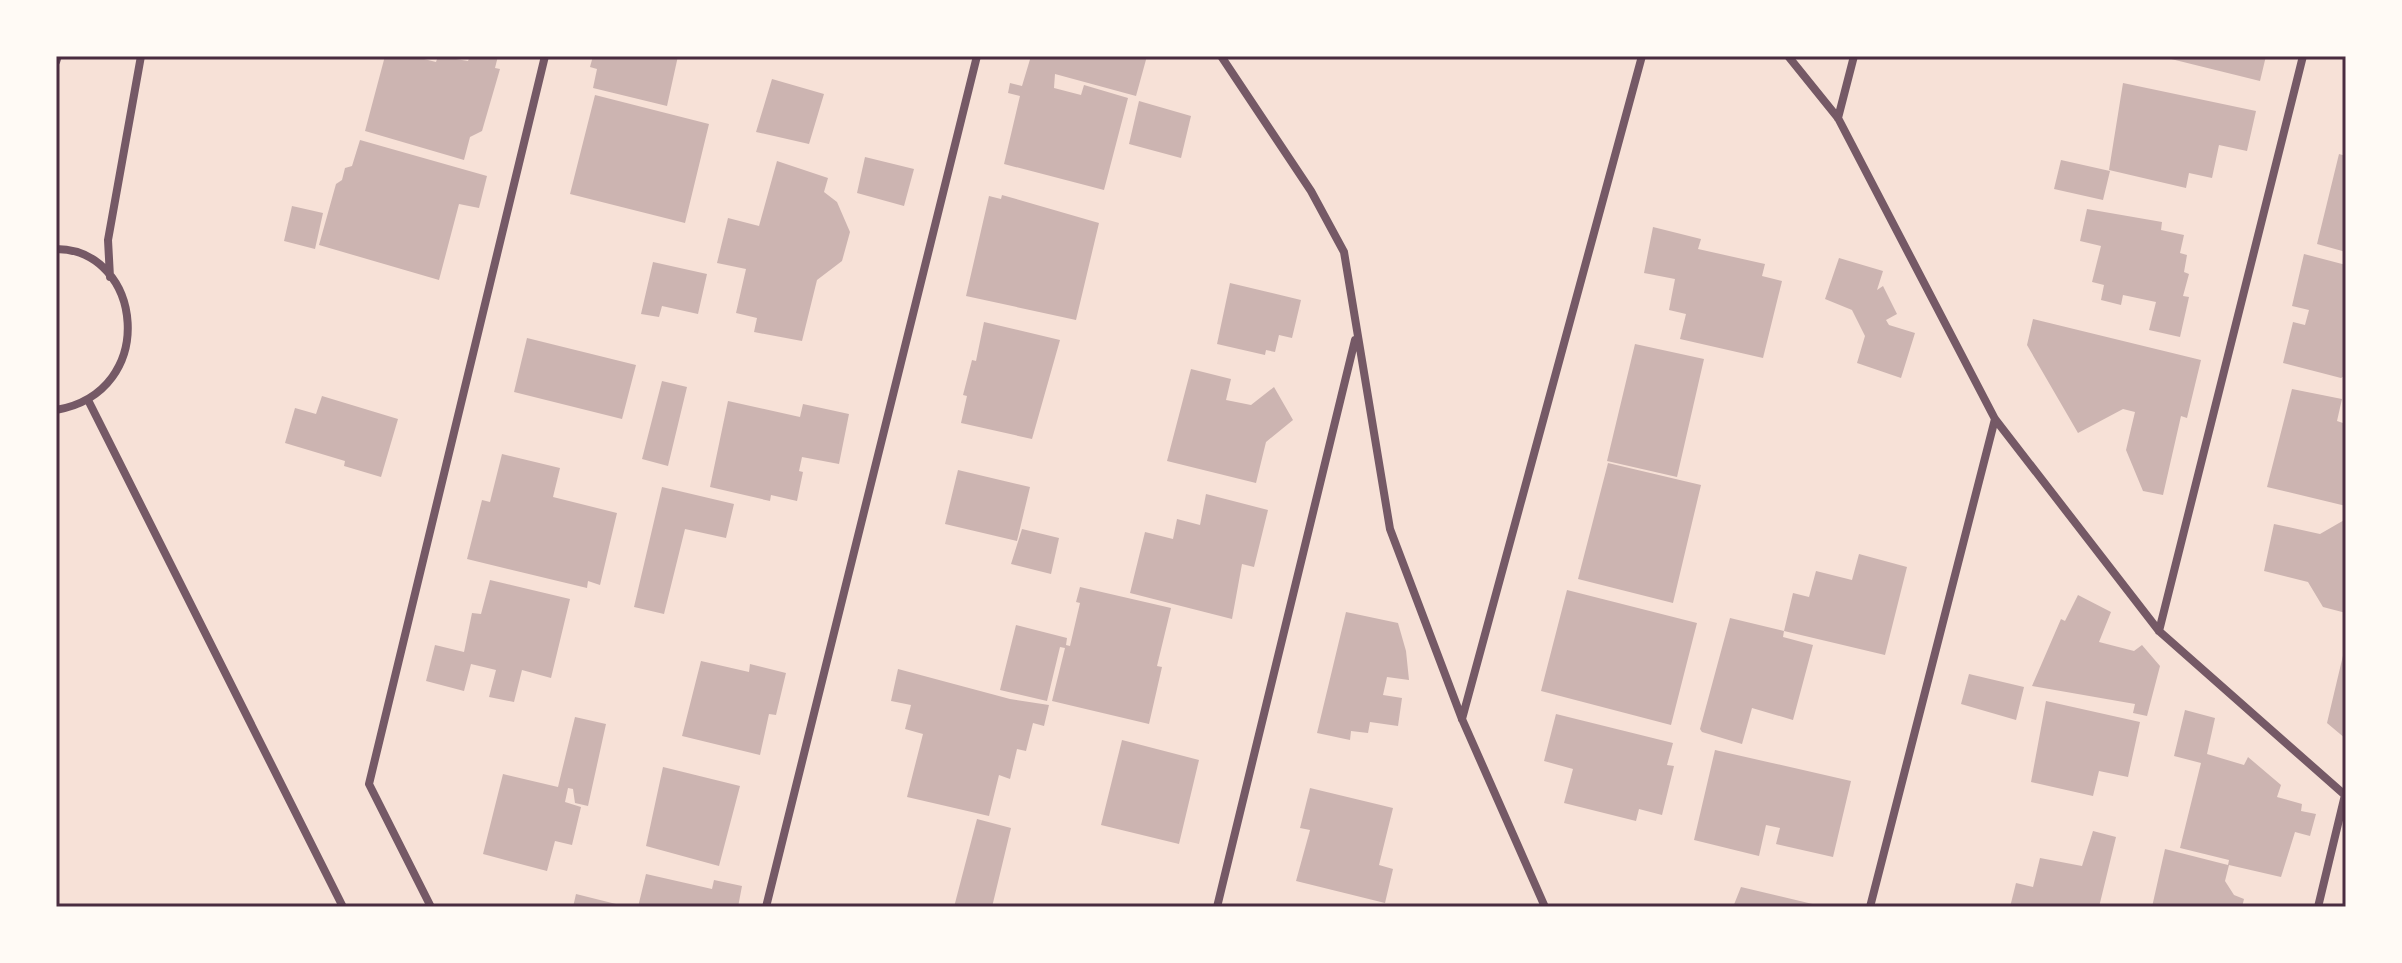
<svg xmlns="http://www.w3.org/2000/svg" width="2402" height="963" viewBox="0 0 2402 963" font-family="Raleway,sans-serif">
<style>
.building{fill:#ccb4b1}
.lines{fill:none;stroke-linecap:round;stroke-linejoin:round}
.minor{stroke:#755966;stroke-width:8}
.neatline{fill:none;stroke:#4a2c40;stroke-width:3}
</style>
<rect width="100%" height="100%" fill="#f7e1d7"/>
<path class="building" d="M385,56H412L436,62L438,56L468,61L470,56H498L495,68L500,69L482,131L470,137L464,160L365,131Z
M593,56H678L667,106L593,88L597,69L590,67Z
M1031,56H1147L1136,96L1055,74L1054,88L1081,95L1084,85L1128,98L1104,190L1004,164L1020,96L1008,93L1010,83L1022,86Z
M2159,56H2266L2260,81Z
M772,79L824,94L809,144L756,132Z
M2123,83L2256,111L2247,151L2219,145L2212,178L2189,173L2186,188L2109,170Z
M595,95L709,124L685,223L570,194Z
M1139,101L1191,116L1181,158L1129,144Z
M360,140L487,176L479,208L459,204L439,280L319,245L336,184L342,180L345,168L352,166Z
M2339,154L2346,156V252L2317,244Z
M865,157L914,169L904,206L857,193Z
M2061,160L2110,171L2103,200L2054,189Z
M777,161L828,178L824,192L837,202L850,232L842,261L817,280L802,341L754,332L757,318L736,313L746,269L717,263L728,218L759,226Z
M1002,195L1099,223L1076,320L966,296L989,196L1001,199Z
M292,206L323,213L315,249L284,241Z
M2087,209L2162,222L2161,230L2184,235L2180,253L2187,255L2184,272L2189,274L2183,296L2189,297L2180,337L2149,330L2156,302L2123,295L2121,305L2101,300L2104,285L2092,282L2101,246L2080,241Z
M1653,227L1701,239L1698,249L1765,264L1762,276L1782,281L1763,358L1680,339L1686,314L1669,310L1675,279L1644,273Z
M2304,254L2346,265V375L2341,378L2283,363L2293,322L2305,325L2309,310L2292,306Z
M1839,258L1883,271L1877,290L1883,286L1897,314L1886,320L1889,325L1915,333L1901,378L1857,363L1865,336L1852,310L1825,299Z
M653,262L707,274L698,314L662,306L659,317L641,314Z
M1230,283L1301,300L1292,338L1279,335L1275,352L1266,350L1265,355L1217,344Z
M2033,319L2201,360L2187,418L2181,416L2163,495L2143,491L2126,450L2135,412L2123,409L2078,433L2027,345Z
M984,322L1060,340L1032,439L961,423L967,396L963,395L972,360L976,361Z
M527,338L636,365L622,419L514,392Z
M1635,344L1704,359L1677,477L1607,461Z
M1191,369L1231,379L1226,400L1251,405L1274,387L1293,420L1266,442L1256,483L1167,461Z
M662,381L687,387L668,466L642,459Z
M2292,389L2342,399L2337,421L2346,424V506L2267,487Z
M322,396L398,419L381,477L344,466L345,461L285,443L295,408L316,414Z
M728,401L800,417L803,404L849,414L839,464L802,457L799,471L803,472L797,501L771,495L770,501L710,487Z
M502,454L560,468L553,497L617,513L600,585L588,581L587,588L467,559L482,500L490,502Z
M1608,463L1701,485L1673,603L1578,579Z
M958,470L1030,487L1017,541L945,524Z
M662,487L734,504L726,538L685,529L664,614L634,607Z
M1206,494L1268,510L1254,567L1242,564L1232,619L1130,593L1145,532L1173,539L1177,519L1200,525Z
M2346,519V613L2323,607L2308,582L2264,571L2274,524L2320,534Z
M1022,529L1059,538L1051,574L1011,564Z
M1859,554L1907,567L1885,655L1784,631L1783,637L1813,645L1793,720L1752,708L1742,744L1702,732L1700,729L1730,618L1784,631L1793,593L1809,597L1816,571L1852,580Z
M490,580L570,599L551,678L522,670L514,702L489,697L496,670L471,664L464,691L426,681L435,645L464,652L472,613L481,614Z
M1080,587L1171,608L1157,666L1162,667L1149,724L1052,701L1065,648L1060,647L1047,701L1000,690L1016,625L1067,638L1066,645L1070,646L1080,603L1076,602Z
M1567,590L1697,623L1671,725L1541,691Z
M2078,595L2111,612L2099,642L2134,651L2142,645L2160,666L2147,716L2133,713L2135,704L2032,686L2061,619L2065,621Z
M1346,612L1398,623L1406,651L1409,680L1387,677L1383,695L1402,698L1398,726L1370,722L1368,733L1351,731L1350,740L1317,733Z
M2345,647L2346,648V739L2327,723Z
M701,661L749,672L750,664L786,673L776,715L769,714L760,755L682,736Z
M898,669L1010,699L1049,705L1044,726L1033,723L1026,751L1017,749L1010,779L999,775L989,816L907,797L923,734L905,729L911,705L891,701Z
M1969,674L2024,687L2016,720L1961,704Z
M2046,701L2140,722L2128,777L2099,771L2093,796L2031,782Z
M2185,710L2215,718L2207,754L2244,765L2248,757L2281,785L2277,797L2302,804L2301,811L2316,814L2310,836L2295,832L2281,877L2229,865L2225,881L2234,895L2244,899L2242,907H2152L2165,849L2228,865L2229,860L2180,848L2201,763L2174,756Z
M1556,714L1673,743L1667,765L1674,766L1662,815L1639,809L1636,821L1564,803L1573,769L1544,761Z
M575,717L606,724L588,806L575,803L573,789L568,788L565,802L581,807L572,845L555,841L547,871L483,854L503,774L558,787Z
M1122,740L1199,760L1179,844L1101,825Z
M1715,750L1851,781L1833,857L1776,844L1780,828L1766,825L1759,856L1694,840Z
M663,767L740,786L719,866L646,846Z
M1310,788L1393,808L1379,865L1393,869L1385,903L1296,881L1310,830L1300,828Z
M977,819L1011,828L992,907H954Z
M2093,831L2116,837L2099,907H2010L2016,883L2033,887L2040,858L2082,866Z
M646,874L712,889L714,880L742,886L738,907H638Z
M1741,887L1821,906V907H1733Z
M576,894L624,906V907H573Z"/>
<g class="lines">
<path class="minor" d="M1221,56L1311,191L1344,252L1390,529L1462,719L1545,907
M1788,56L1838,118L1995,419L2159,631L2346,796
M56,62L58,56
M1838,118L1854,56
M56,249C143,249 160,392 56,410
M110,277L108,240L141,56
M88,400L343,907
M2159,631L2303,56
M1462,719L1642,56
M431,907L369,784L545,56
M766,907L977,56
M1217,907L1355,340
M1870,907L1995,419
M2318,907L2345,795"/>
</g>
<rect width="2402" height="963" fill="none" stroke="#fffaf5" stroke-width="116"/>
<rect x="58" y="58" width="2286" height="847" class="neatline"/>
</svg>
